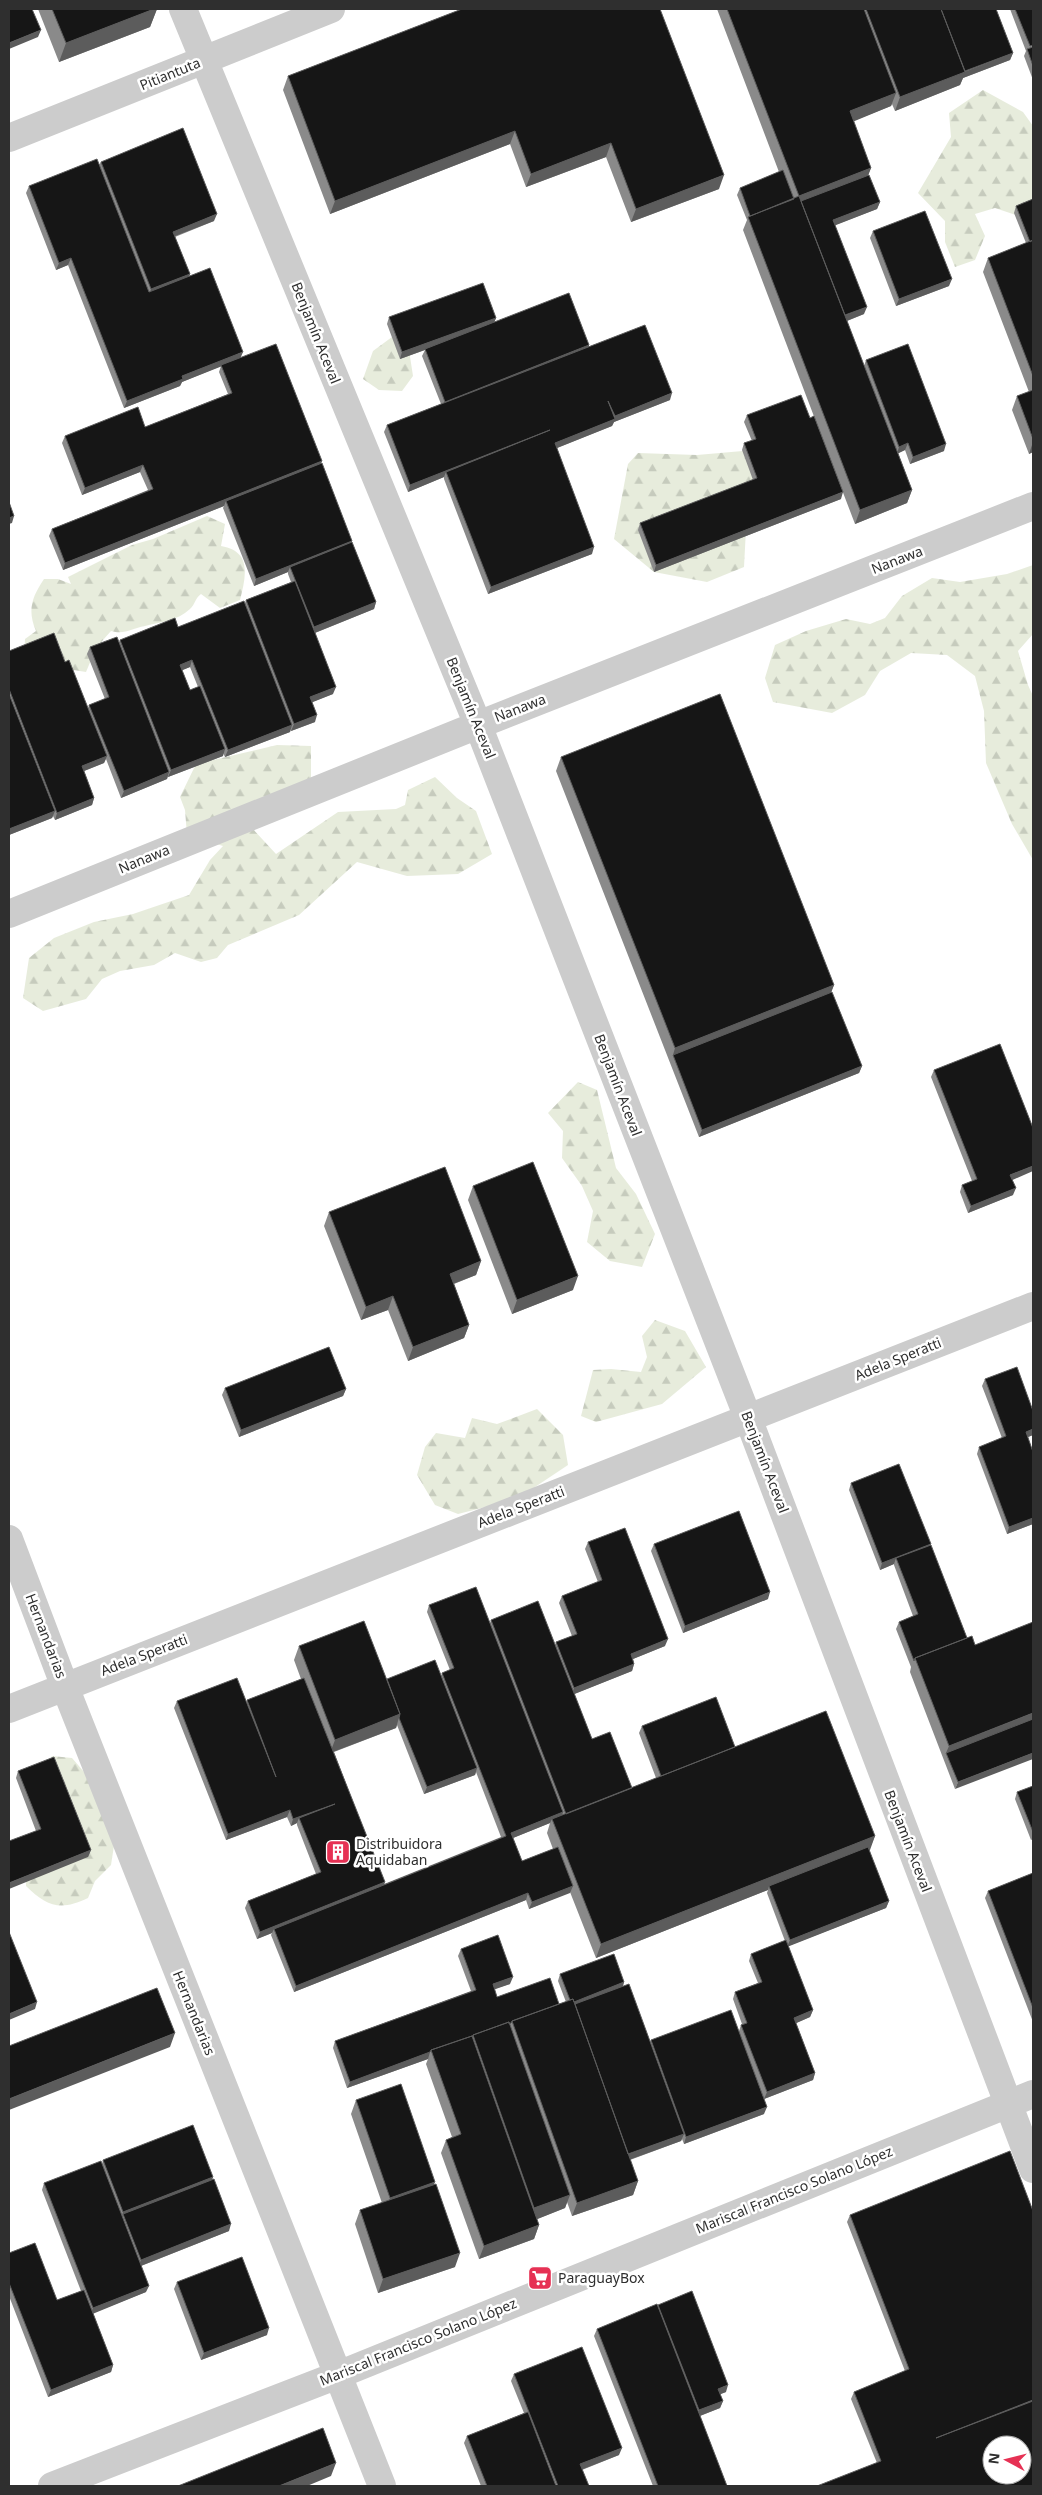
<svg xmlns="http://www.w3.org/2000/svg" width="1042" height="2495" viewBox="0 0 1042 2495" font-family="'Noto Sans',sans-serif">
<style>
.forest{fill:url(#forest-firs)}
.lines{fill:none;stroke-linecap:round;stroke-linejoin:round}
.minor{stroke:#ccc;stroke-width:28}
.wall{fill:#8a8a8a;fill-rule:evenodd}
.shaded-wall{fill:#5c5c5c}
.building{fill:#161616;stroke:#5c5c5c;fill-rule:evenodd}
.labels{text-anchor:middle;stroke-width:5;stroke-linejoin:round;paint-order:stroke}
.street-label{font-size:14px;fill:#2f2f2f;stroke:#fff}
.poi-label{font-size:14px;fill:#2f2f2f;stroke:#fff;text-anchor:start}
</style>
<defs>
<pattern id="forest-firs" width="22" height="20" patternUnits="userSpaceOnUse" patternTransform="scale(1.25)"><rect width="22" height="20" fill="#e7ecdc"/><path d="M5 1l3.5 6h-7zM16 11l3.5 6h-7z" fill="#c6cbbd"/></pattern>
</defs>
<rect width="100%" height="100%" fill="#fff"/>
<path class="forest" d="M983,90L1023,112L1033,126V221L995,208L975,214L985,236L975,260L955,267L945,242V221L918,193L951,137L949,113Z
M392,337L409,350L413,376L402,391L379,390L363,379L373,351Z
M754,450L775,496L747,510L744,567L707,582L654,572L614,539L628,464L638,453L697,455Z
M207,516L225,524L221,546C252,551 246,576 240,600L220,608L201,594C195,598 195,605 190,609C177,621 161,622 145,626C132,628 125,635 111,631L96,648L86,672L24,662L25,639L36,631C27,610 32,597 44,579H58L71,584L68,577L132,545L153,539Z
M1033,565V634L1018,651L1028,685L1033,696V860L1012,824L986,763L984,711L975,676L947,655L911,653L880,671L865,695L832,713L773,702L765,678L775,645L806,631L846,619L870,624L885,618L902,596L932,578L960,582L1007,574Z
M277,745L311,746V785L252,828L276,854L338,812L396,809L405,805L408,790L435,777L457,798L476,811L492,854L458,874L407,876L357,862L299,915L228,945L217,958L201,962L175,953L154,965L120,971L102,979L86,999L43,1011L23,998L29,958L54,938L94,922L133,914L189,895L210,860L223,846L187,835L185,810L180,797L196,764Z
M578,1082L597,1090L616,1168L636,1194L655,1234L642,1267L610,1261L587,1242L593,1211L582,1186L562,1158L563,1131L548,1113Z
M655,1320L685,1331L706,1367L662,1404L596,1422L581,1416L593,1370L611,1369L641,1372L647,1357L642,1336Z
M537,1409L563,1435L568,1465L517,1499L458,1514L435,1505L417,1475L425,1447L436,1433L465,1438L472,1418L497,1424Z
M52,1756L72,1758L91,1780L115,1839L111,1865L95,1881L88,1898C61,1911 47,1907 26,1886V1859L42,1841L44,1770Z"/>
<g class="lines">
<path class="minor" d="M183,9L478,725L748,1418L1033,2169
M9,138L331,9
M9,914L478,725L1033,506
M9,1539L65,1687L382,2486
M9,1709L1033,1306
M52,2486L338,2375L1033,2094"/>
</g>
<path class="wall" d="M38,9H157L150,27L59,62Z
M462,9L719,189L631,222L606,157L526,187L510,144L330,214L283,90L288,76Z
M717,9H996L1013,53L1010,60L963,78L960,85L895,111L892,104L891,106L853,121L871,168L868,175L880,202L877,209L835,225L864,314L847,321L864,366L866,360L944,451L910,464L905,450L898,453L912,490L907,503L855,524L743,230L747,220L737,195L740,188L779,172Z
M1010,9H1033V80L1024,56L1026,51Z
M101,162L214,221L175,237L190,274L189,277L240,358L322,461L320,464L352,541V542L376,602L374,609L315,633L333,694L312,702L315,722L291,731V729L290,732L225,757L223,753V756L168,777V776L167,779L121,798L106,759L104,763L84,771L94,798L92,805L55,820L53,816L52,818L9,835V651L65,662L88,708L89,705L105,699L87,654L90,647L119,642L120,640L178,627L245,603L246,600L291,582L288,574V572L254,586L223,508L224,506L63,570L49,536L52,529L148,490L140,472L82,495L62,443L65,436L145,427L228,394L219,372L221,366L182,382L180,386L124,408L68,265L56,270L26,193L29,186L99,165ZM190,667L198,687L190,690L182,670Z
M1033,199V452L1029,454L1012,410L1017,396L1029,392L983,272L988,258L1026,243L1014,213L1016,206Z
M873,231L949,286L896,306L870,238Z
M389,317L496,318L494,323L589,345V347L670,400L614,422L612,426L557,448L592,554L488,594L444,479V477L408,492L384,432L387,425L441,404L422,356L425,350L400,359L387,324Z
M747,415L841,499L654,572L638,530L640,523L753,480L742,450L744,443L752,441L744,422Z
M561,757L834,985L831,992L862,1066L859,1073L699,1137L556,771Z
M934,1070L1012,1180L1013,1195L968,1213L960,1192L962,1185L972,1181L931,1077Z
M473,1186L573,1290L512,1314L468,1200Z
M329,1212L481,1261L476,1275L454,1284L469,1325L464,1338L408,1361L388,1310L361,1320L324,1226Z
M985,1379L1033,1411V1435L1028,1437L1033,1452V1524L1007,1534L977,1454L979,1447L1002,1438L982,1386Z
M225,1388L346,1389L343,1396L239,1437L222,1395Z
M851,1483L931,1544L930,1545L967,1638L975,1645L1033,1622L955,1789L910,1672L911,1667L896,1629L899,1622L913,1616L894,1565V1564L880,1570L849,1490Z
M588,1542L665,1646L633,1659L634,1664L632,1671L574,1694L592,1739L632,1788L656,1778L639,1733L642,1726L735,1747L875,1836L869,1850L889,1901L886,1908L788,1946L813,2010L810,2017L796,2023L815,2073L813,2080L764,2099L751,2065L764,2114L684,2144L682,2139L681,2141L630,2160L638,2181L633,2195L572,2216L567,2202L565,2208L537,2219L539,2225L534,2239L479,2259L441,2153L446,2140L452,2137L426,2064L428,2059L347,2088L333,2048L335,2041L471,1991L458,1956L461,1949L510,1984L494,1989L497,1997L559,2004L566,2002L558,1981L560,1974L624,1982L623,1986L650,2042L651,2040L739,2031L741,2025L742,2024L733,1999L735,1992L758,1983L749,1961L751,1954L785,1941L767,1893L768,1890L596,1958L570,1892L529,1909L526,1900L294,1992L271,1935L272,1933L257,1939L245,1908L248,1901L316,1874L297,1825V1823L291,1826L287,1817L226,1840L174,1708L177,1701L247,1702V1700L301,1679L294,1660L299,1646L387,1679L441,1676L442,1673L450,1670L427,1612L429,1605L490,1623L491,1620L555,1645L556,1642L572,1636L559,1603L562,1596L598,1582L585,1549ZM397,1725L424,1794L475,1775L476,1772L501,1837L384,1884L334,1752L396,1728ZM550,1823L547,1833L553,1849L522,1861L513,1838Z
M654,1544L768,1599L683,1633L651,1551Z
M18,1771L91,1850L88,1857L36,1831L16,1778Z
M1033,1786V1839L1031,1840L1015,1799L1017,1792Z
M1033,1873V2022L985,1898L988,1891Z
M356,2100L434,2185L455,2267L378,2293L355,2224L360,2210L382,2203L351,2114Z
M103,2160L213,2177L212,2179L229,2231L141,2266L146,2292L93,2313L113,2365L111,2372L48,2397L9,2296V2253L57,2300L81,2291L42,2190L44,2183L102,2164Z
M850,2215L1033,2486L877,2463L851,2399L854,2392L905,2371L847,2222Z
M177,2282L267,2335L201,2360L174,2289Z
M658,2305L726,2392L720,2394L723,2401L720,2408L700,2416L727,2486H653L594,2336L597,2329L658,2306Z
M514,2374L619,2455L582,2470L589,2486H481L464,2443L467,2436L524,2413L511,2381Z"/>
<path class="shaded-wall" d="M154,9H157L150,27L59,62L66,43Z
M41,30L38,37L9,49V43Z
M1013,53L1010,60L963,78L960,85L895,111L900,97Z
M896,93L891,106L845,125L850,111Z
M515,131L510,144L330,214L335,201Z
M611,143L606,157L526,187L531,174Z
M871,168L866,181L794,209L799,196Z
M724,175L719,189L631,222L636,209Z
M880,202L877,209L831,227L833,220Z
M217,214L214,221L170,238L173,232Z
M71,258L68,265L56,270L59,263Z
M190,274L187,281L149,296L151,289Z
M952,279L949,286L896,306L899,299Z
M867,307L864,314L839,324L841,317Z
M496,318L493,325L400,359L402,352Z
M589,345L587,352L442,409L445,402Z
M243,352L240,359L182,382L180,386L124,408L127,401L182,376Z
M672,393L670,400L614,422L612,426L552,450L555,443L613,420L615,416Z
M550,430L446,472L444,477L408,492L410,485Z
M1033,442V452L1029,454Z
M908,443L905,450L897,454L899,447Z
M946,444L944,451L910,464L913,457Z
M322,461L319,468L226,501L224,506L63,570L65,563Z
M143,465L140,472L82,495L85,488Z
M912,490L907,503L855,524L860,510Z
M843,492L841,499L654,572L656,565Z
M14,516L12,523L9,524V518Z
M352,541L350,548L290,567L288,572L254,586L256,579Z
M594,547L592,554L488,594L491,587Z
M376,602L374,609L312,634L314,627Z
M192,660L190,667L178,672L180,665Z
M336,687L333,694L308,704L310,697Z
M317,715L315,722L291,731L294,724Z
M292,725L290,732L225,757L228,750Z
M225,749L223,756L168,777L171,770Z
M107,756L104,763L79,773L82,766Z
M169,772L167,779L121,798L124,791Z
M94,798L92,805L55,820L57,813Z
M55,811L52,818L9,835V829Z
M834,985L829,998L673,1055L675,1048Z
M862,1066L859,1073L699,1137L702,1130Z
M1033,1166V1171L1008,1182L1010,1175Z
M1016,1188L1013,1195L968,1213L971,1206Z
M481,1261L476,1275L445,1287L450,1274Z
M578,1276L573,1290L512,1314L517,1300Z
M393,1296L388,1310L361,1320L366,1307Z
M469,1325L464,1338L408,1361L413,1347Z
M346,1389L343,1396L239,1437L241,1430Z
M1033,1429V1435L1023,1439L1026,1432Z
M1033,1518V1524L1007,1534L1009,1527Z
M931,1544L928,1551L896,1558L894,1564L880,1570L882,1563Z
M770,1592L768,1599L683,1633L685,1626Z
M668,1639L665,1646L628,1661L631,1654Z
M634,1664L632,1671L572,1695L574,1688Z
M1033,1713V1725L946,1753L949,1746Z
M400,1714L396,1728L330,1753L335,1740Z
M1033,1753V1759L955,1789L958,1782Z
M477,1768L475,1775L424,1794L427,1787Z
M335,1804L299,1818L297,1823L291,1826L293,1819Z
M290,1810L287,1817L226,1840L228,1834Z
M563,1812L561,1819H552L550,1823L508,1840L511,1833Z
M875,1836L870,1850L770,1889L769,1886L768,1890L596,1958L601,1944Z
M91,1850L88,1857L9,1889V1883Z
M385,1882L383,1889L274,1929L272,1933L257,1939L260,1932Z
M573,1886L570,1893L529,1909L532,1902Z
M528,1893L526,1900L294,1992L296,1986Z
M889,1901L886,1908L787,1947L790,1940Z
M513,1977L510,1984L490,1991L493,1984Z
M624,1982L622,1989L572,2008L571,2003Z
M37,2002L35,2009L9,2020V2014Z
M813,2010L810,2017L792,2025L794,2018Z
M175,2033L170,2047L9,2110V2099Z
M430,2052L428,2059L347,2088L350,2082Z
M815,2073L813,2080L764,2099L767,2092Z
M767,2107L764,2114L684,2144L686,2137Z
M684,2134L681,2141L623,2162L626,2155Z
M213,2177L211,2184L123,2214L121,2219L123,2212Z
M638,2181L633,2195L572,2216L577,2203Z
M435,2182L430,2196L385,2212L390,2198Z
M570,2195L565,2208L530,2222L534,2208Z
M231,2224L229,2231L138,2267L141,2260Z
M539,2225L534,2239L479,2259L484,2246Z
M460,2253L455,2267L378,2293L383,2279Z
M149,2286L146,2292L90,2315L93,2308Z
M269,2328L267,2335L201,2360L204,2353Z
M113,2365L111,2372L48,2397L51,2390Z
M728,2385L726,2392L716,2396L718,2389Z
M1033,2400V2406L936,2438Z
M723,2401L720,2408L697,2417L699,2410Z
M622,2448L619,2455L578,2471L580,2464Z
M336,2463L331,2476L307,2486H279Z"/>
<path class="building" d="M9,9H32L41,30L9,43Z
M52,9H154L66,43Z
M462,9H660L724,175L636,209L611,143L531,174L515,131L335,201L288,76Z
M727,9H864L896,93L850,111L871,168L799,196Z
M866,9H941L965,72L900,97Z
M941,9H996L1013,53L965,71Z
M1015,9H1033V45L1030,46Z
M1033,47V66L1027,49Z
M183,128L217,214L173,232L190,274L151,289L101,162Z
M97,159L149,292L210,268L243,352L182,376L183,379L127,401L71,258L59,263L29,186Z
M783,170L794,199L750,216L740,188Z
M869,175L880,202L833,220L867,307L845,315L801,201Z
M799,196L912,490L860,510L748,217Z
M1033,199V240L1030,242L1016,206Z
M925,211L952,279L899,299L873,231Z
M1033,240V376L988,258Z
M483,283L496,318L402,352L389,317Z
M569,293L589,345L445,402L425,349Z
M645,325L672,393L615,416L608,401L615,419L555,443L594,547L491,587L446,472L550,430L410,485L387,425Z
M276,344L322,461L65,563L52,529L153,489L143,465L85,488L65,436L138,407L145,427L232,393L221,365Z
M908,344L946,444L913,457L908,443L899,447L866,360Z
M1033,390V439L1017,396Z
M801,395L810,418L814,416L843,492L656,565L640,523L757,478L744,443L756,439L747,415Z
M322,463L352,541L256,579L226,501Z
M9,502L14,516L9,518Z
M352,542L376,602L314,627L290,567Z
M295,581L336,687L310,697L317,715L294,724L246,600Z
M244,601L292,725L228,750L192,660L180,665L190,690L200,686L225,749L171,770L120,640L175,618L178,627Z
M54,633L65,662L69,660L107,756L82,766L94,798L57,813L9,689V651Z
M117,637L169,772L124,791L89,705L109,697L90,647Z
M9,694L55,811L9,829Z
M720,694L834,985L675,1048L561,757Z
M832,992L862,1066L702,1130L673,1055Z
M1000,1044L1033,1128V1166L1010,1175L1016,1188L971,1206L962,1185L977,1179L934,1070Z
M533,1162L578,1276L517,1300L473,1186Z
M445,1167L481,1261L450,1274L469,1325L413,1347L393,1296L366,1307L329,1212Z
M329,1347L346,1389L241,1430L225,1388Z
M1017,1367L1033,1411V1429L1026,1432L1033,1452V1518L1009,1527L979,1447L1006,1436L985,1379Z
M899,1464L931,1544L882,1563L851,1483Z
M739,1511L770,1592L685,1626L654,1544Z
M625,1528L668,1639L631,1654L634,1664L574,1688L556,1642L577,1634L562,1596L602,1580L588,1542Z
M931,1545L967,1638L915,1658L914,1661L899,1622L918,1614L896,1558Z
M476,1587L563,1812L511,1833L522,1861L558,1847L573,1886L532,1902L528,1893L296,1986L274,1929L506,1836L442,1673L454,1668L429,1605Z
M538,1601L592,1739L610,1732L632,1788L566,1814L491,1620Z
M364,1621L400,1714L335,1740L299,1646Z
M1033,1622V1713L949,1746L915,1658L972,1636L975,1645Z
M435,1660L477,1768L427,1787L399,1718L400,1714L387,1679Z
M237,1678L276,1777L247,1700L304,1678L385,1882L260,1932L248,1901L321,1872L299,1818L335,1804L293,1819L290,1810L228,1834L177,1701Z
M716,1697L735,1747L661,1776L642,1726Z
M826,1711L875,1836L601,1944L552,1819Z
M1033,1719V1753L958,1782L946,1753Z
M54,1757L91,1850L9,1883V1841L41,1829L18,1771Z
M1033,1786V1832L1017,1792Z
M868,1847L889,1901L790,1940L769,1886Z
M1033,1873V2008L988,1891Z
M9,1932L37,2002L9,2014Z
M498,1935L513,1977L493,1984L497,1997L550,1978L559,2004L512,2021L511,2023L509,2024V2022L473,2035L472,2037V2036L431,2050L430,2052L350,2082L335,2041L476,1990L461,1949Z
M786,1940L813,2010L794,2018L815,2073L767,2092L741,2025L747,2023L735,1992L762,1982L751,1954Z
M614,1954L624,1982L574,2002L573,1999L570,2000L560,1974Z
M629,1984L684,2134L628,2154L575,2004Z
M157,1988L175,2033L9,2099V2046Z
M573,1999L638,2181L577,2203L512,2021Z
M731,2010L767,2107L686,2137L651,2040Z
M509,2022L570,2195L534,2208L473,2035Z
M472,2036L539,2225L484,2246L446,2140L461,2134L431,2050Z
M401,2084L435,2182L390,2198L356,2100Z
M193,2125L213,2177L123,2212L103,2160Z
M1010,2151L1033,2211V2400L936,2438L1033,2401V2486H817L881,2461L854,2392L909,2369L850,2215ZM992,2445H1022V2475H992Z
M101,2161L149,2286L93,2308L44,2183Z
M214,2179L231,2224L141,2260L123,2214Z
M436,2184L460,2253L383,2279L360,2210Z
M35,2243L57,2300L84,2290L113,2365L51,2390L9,2283V2253Z
M242,2257L269,2328L204,2353L177,2282Z
M692,2291L728,2385L718,2389L723,2401L699,2410L658,2305Z
M657,2304L727,2486H658L597,2329Z
M582,2347L622,2448L580,2464L589,2486H558L514,2374Z
M528,2412L556,2486H487L467,2436Z
M323,2428L336,2463L279,2486H178Z"/>
<defs>
<symbol id="building-square" viewBox="-11 -11 22 22"><rect x="-9" y="-9" width="18" height="18" rx="4" fill="#e63154" stroke="#fff"/><path d="M-4-6H4V6H1V3H-1V6H-4ZM-2.5-4.3h1.7v1.8h-1.7ZM.8-4.3h1.7v1.8H.8ZM-2.5-1h1.7V.8h-1.7ZM.8-1h1.7V.8H.8Z" fill="#fff"/></symbol>
<symbol id="supermarket-square" viewBox="-11 -11 22 22"><rect x="-9" y="-9" width="18" height="18" rx="4" fill="#e63154" stroke="#fff"/><path d="M-6-5.5h2.5l.6 2H6L4.5 2H-2.5L-4.4-4H-6ZM-1.5 3.2a1.3 1.3 0 1 0 .1 0ZM3 3.2a1.3 1.3 0 1 0 .1 0Z" fill="#fff"/></symbol>
</defs>
<g fill-rule="evenodd">
<use href="#building-square" x="324" y="1838" width="28" height="28"/>
<use href="#supermarket-square" x="526" y="2264" width="28" height="28"/>
</g>
<g class="labels">
<g class="street-label">
<text transform="translate(170 74) rotate(-22)" y="5">Pitiantuta</text>
<text transform="translate(316 333) rotate(68)" y="5">Benjamín Aceval</text>
<text transform="translate(897 560) rotate(-21)" y="5">Nanawa</text>
<text transform="translate(471 708) rotate(68)" y="5">Benjamín Aceval</text>
<text transform="translate(520 708) rotate(-21)" y="5">Nanawa</text>
<text transform="translate(144 859) rotate(-22)" y="5">Nanawa</text>
<text transform="translate(618 1085) rotate(69)" y="5">Benjamín Aceval</text>
<text transform="translate(898 1359) rotate(-22)" y="5">Adela Speratti</text>
<text transform="translate(765 1462) rotate(69)" y="5">Benjamín Aceval</text>
<text transform="translate(521 1507) rotate(-21)" y="5">Adela Speratti</text>
<text transform="translate(46 1636) rotate(69)" y="5">Hernandarias</text>
<text transform="translate(144 1655) rotate(-21)" y="5">Adela Speratti</text>
<text transform="translate(908 1841) rotate(69)" y="5">Benjamín Aceval</text>
<text transform="translate(194 2013) rotate(68)" y="5">Hernandarias</text>
<text transform="translate(794 2190) rotate(-22)" y="5">Mariscal Francisco Solano López</text>
<text transform="translate(418 2342) rotate(-22)" y="5">Mariscal Francisco Solano López</text>
</g>
<g class="poi-label">
<text x="356" y="1849">Distribuidora<tspan x="356" dy="16">Aquidaban</tspan></text>
<text x="558" y="2283">ParaguayBox</text>
</g>
</g>
<rect width="1042" height="2495" fill="none" stroke="#2f2f2f" stroke-width="20"/>
<g transform="translate(1007 2460) rotate(277)"><circle r="24" fill="#ffffff" stroke="#acacac"/>
<path d="M0-4L9 19L0 12L-9 19Z" fill="#e63154"/>
<text y="-8" font-size="14" font-weight="bold" text-anchor="middle" fill="#2f2f2f">N</text>
</g>
</svg>
